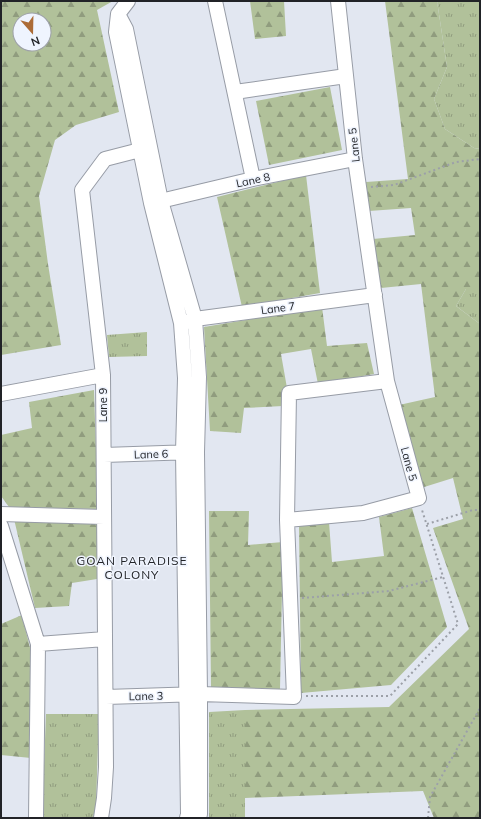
<svg xmlns="http://www.w3.org/2000/svg" width="481" height="819" viewBox="0 0 481 819" font-family="Mulish,sans-serif">
<style>
.grass{fill:url(#grass-tufts)}
.forest{fill:url(#forest-firs);fill-rule:evenodd}
.lines{fill:none;stroke-linecap:round;stroke-linejoin:round}
.street-casing{stroke:#979ca6;stroke-width:16}
.path{stroke:#9ca0a8;stroke-width:2;stroke-dasharray:2 3;stroke-linecap:butt}
.street{stroke:#fff;stroke-width:14}
.labels{text-anchor:middle;stroke-width:3;stroke-linejoin:round;paint-order:stroke}
.street-label{font-size:11px;fill:#212327;stroke:#eff4fe}
.neighbourhood-label{font-size:12px;letter-spacing:1px;fill:#212327;stroke:#eff4fe}
</style>
<defs>
<pattern id="grass-tufts" width="24" height="20" patternUnits="userSpaceOnUse"><rect width="24" height="20" fill="#b1c19a"/><path d="M3 7l-1-3M5 7V3M7 7l1-3M15 17l-1-3M17 17v-4M19 17l1-3" fill="none" stroke="#909c7e"/></pattern>
<pattern id="forest-firs" width="22" height="20" patternUnits="userSpaceOnUse"><rect width="22" height="20" fill="#b1c19a"/><path d="M5 1l3.5 6h-7zM16 11l3.5 6h-7z" fill="#909c7e"/></pattern>
</defs>
<rect width="100%" height="100%" fill="#e2e7f1"/>
<path class="grass" d="M437,1H480V149L474,148L445,129L434,99L447,67Z
M466,289H480V324L456,306Z
M147,332V356L109,357L107,335Z
M245,710V818H209V712Z
M46,714H99L96,805L93,818H42Z"/>
<path class="forest" d="M1,1H113L97,10L119,112L76,125L55,140L39,196L48,264L61,345L1,355ZM20,20H44V44H20Z
M250,1H284L286,36L255,39Z
M385,1H437L447,67L434,99L445,129L474,148L480,149V289H466L456,306L480,324V818H434L423,791L245,798V710L389,707L469,629L433,528L463,519L453,478L421,488L399,405L435,397L421,284L381,288L373,239L415,235L411,208L369,211L366,182L408,179Z
M330,87L342,150L269,165L256,101Z
M306,175L320,293L242,307L217,197Z
M322,307L327,346L367,343L374,374L318,384L311,349L281,354L287,388L283,406L244,408L241,433L210,431L204,327Z
M94,390L98,509L9,507L1,496V435L32,428L29,402Z
M412,508L447,627L391,685L301,693L299,525L329,522L332,562L384,556L379,517Z
M209,511H249L248,545L283,542L280,689L211,688Z
M14,519L99,521L97,579L72,583L69,606L35,608Z
M22,615L31,652V758L1,755V624Z"/>
<g class="lines">
<defs>
<path id="street" d="M215,1L253,179
M118,14L126,29L161,201L195,319L199,377L197,452L200,694V814L199,818
M118,14L116,32L151,203L181,323L185,378L183,452L188,814L187,818
M118,14L128,1
M235,92L346,76
M152,203L253,179L355,159
M187,322L195,319L375,295
M1,394L103,375
M104,455L193,452
M1,514L104,517
M287,520L363,513L419,498L387,381L355,159L338,1
M1,526L38,644L36,818
M38,644L105,639
M106,697L200,694L294,697L287,520L289,393L387,381
M101,818L104,798L106,767L103,375L82,190L105,159L140,150"/>
</defs>
<use href="#street" class="street-casing"/>
<path class="path" d="M371,187L394,185L456,162L480,159
M427,524L473,510H480
M302,598L389,591L443,577
M306,696H390L458,624L422,510
M428,818L430,797L480,708"/>
<use href="#street" class="street"/>
</g>
<g class="labels">
<g class="street-label">
<text transform="translate(354 145) rotate(-96)" y="4">Lane 5</text>
<text transform="translate(253 180) rotate(-12)" y="4">Lane 8</text>
<text transform="translate(278 308) rotate(-8)" y="4">Lane 7</text>
<text transform="translate(103 405) rotate(-90)" y="4">Lane 9</text>
<text transform="translate(151 454) rotate(-2)" y="4">Lane 6</text>
<text transform="translate(409 464) rotate(75)" y="4">Lane 5</text>
<text transform="translate(146 696) rotate(-1)" y="4">Lane 3</text>
</g>
<g class="neighbourhood-label">
<text x="132" y="565">GOAN PARADISE<tspan x="132" dy="14">COLONY</tspan></text>
</g>
</g>
<rect width="481" height="819" fill="none" stroke="#212327" stroke-width="4"/>
<g transform="translate(32 32) rotate(160)"><circle r="19" fill="#eff4fe" stroke="#9da0a8"/>
<path d="M0-3L7 15L0 10L-7 15Z" fill="#ac6b36"/>
<text y="-6" font-size="11" font-weight="bold" text-anchor="middle" fill="#212327">N</text>
</g>
</svg>
